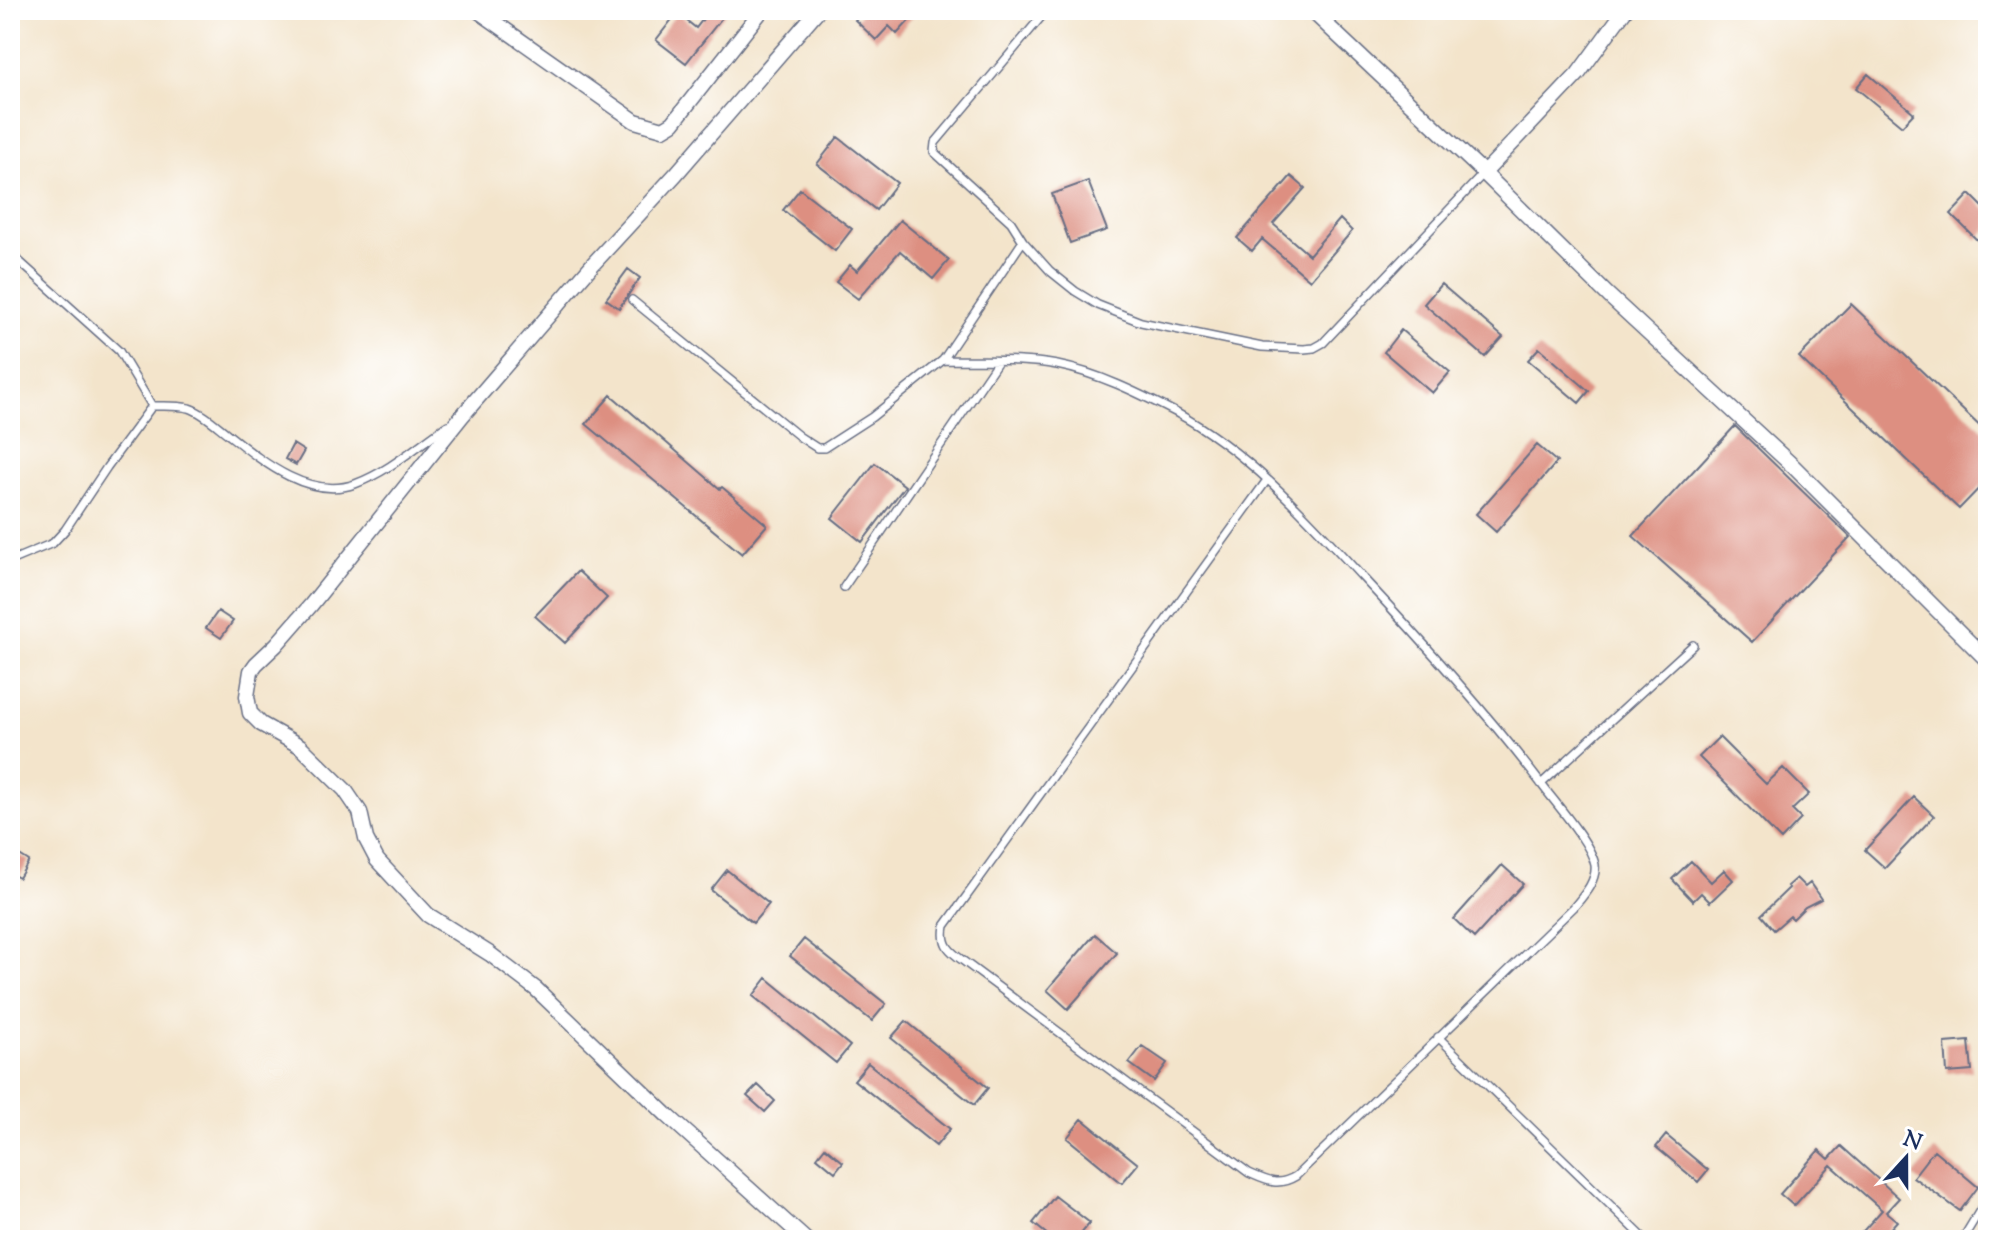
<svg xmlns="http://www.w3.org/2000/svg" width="1998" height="1250" viewBox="0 0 1998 1250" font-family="'Sorts Mill Goudy',serif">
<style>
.building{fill:#dd8f81}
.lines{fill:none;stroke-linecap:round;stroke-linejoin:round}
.service-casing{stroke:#676e84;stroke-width:10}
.minor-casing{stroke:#676e84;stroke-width:17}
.service{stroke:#fff;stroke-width:7}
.minor{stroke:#fff;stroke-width:14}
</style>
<rect width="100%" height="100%" fill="#fff"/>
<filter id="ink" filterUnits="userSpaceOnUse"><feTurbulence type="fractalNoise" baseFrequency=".0125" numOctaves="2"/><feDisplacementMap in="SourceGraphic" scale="16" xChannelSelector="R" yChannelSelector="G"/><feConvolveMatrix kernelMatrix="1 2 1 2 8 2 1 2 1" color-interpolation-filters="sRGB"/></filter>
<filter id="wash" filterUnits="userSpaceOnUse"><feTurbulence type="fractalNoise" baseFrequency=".006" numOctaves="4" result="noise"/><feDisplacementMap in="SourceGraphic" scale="32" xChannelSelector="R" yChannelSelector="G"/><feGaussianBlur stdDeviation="1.8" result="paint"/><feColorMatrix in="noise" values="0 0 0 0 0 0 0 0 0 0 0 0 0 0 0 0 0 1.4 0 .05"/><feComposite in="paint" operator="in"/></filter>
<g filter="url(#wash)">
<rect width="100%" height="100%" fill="#f3e4cb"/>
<g id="blocks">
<path class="building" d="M710,10H728L686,63L656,40L677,13L696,28Z
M864,10H919L897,34L889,26L876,40L855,20Z
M1868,74L1914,113L1902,126L1856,88Z
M838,137L897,183L876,210L817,164Z
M1291,176L1305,188L1273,224L1309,255L1340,219L1352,231L1310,280L1262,239L1252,251L1237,238Z
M1088,181L1107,230L1070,243L1052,194Z
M800,189L852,229L835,251L783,210Z
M1970,194L1988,212V228L1977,240L1951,214Z
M900,220L949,260L933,279L900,251L858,299L836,282L850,265L857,271Z
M628,269L640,278L619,308L606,299Z
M1441,284L1503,337L1485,357L1424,304Z
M1851,304L1988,434V479L1959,509L1799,357Z
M1401,330L1450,372L1432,393L1384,352Z
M1539,348L1589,391L1579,403L1528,360Z
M611,395L720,489L722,487L767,525L742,554L586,424Z
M1735,426L1850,537L1752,642L1633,536Z
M293,444L304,451L296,465L285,459Z
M1537,445L1557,462L1496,532L1476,514Z
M875,463L905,486L862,542L832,518Z
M578,571L607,598L565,643L535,616Z
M218,611L233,621L221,638L206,628Z
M1719,737L1766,784L1783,768L1809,794L1792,810L1801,819L1781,840L1699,757Z
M1914,797L1934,816L1885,868L1865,850Z
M10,849L29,861L19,878L10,873Z
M1691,861L1711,882L1724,870L1733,880L1710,902L1701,893L1693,901L1672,879Z
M1502,865L1523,884L1474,938L1454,919Z
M727,870L769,904L753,923L711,890Z
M1796,878L1805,887L1810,883L1821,899L1805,907L1793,919L1790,916L1774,930L1761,915L1789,888L1787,886Z
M1095,934L1117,953L1068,1009L1047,990Z
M804,939L886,1004L872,1021L790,956Z
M767,978L850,1046L836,1063L753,996Z
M906,1021L988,1088L974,1105L891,1038Z
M1969,1041L1972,1071L1947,1073L1945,1043Z
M1142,1046L1167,1063L1154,1081L1129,1063Z
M868,1063L950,1129L936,1146L854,1080Z
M758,1085L775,1101L765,1112L747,1096Z
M1082,1119L1138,1164L1122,1183L1067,1138Z
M1666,1135L1708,1170L1698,1182L1656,1147Z
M1841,1146L1899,1198L1886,1212L1897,1221L1880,1240H1855L1882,1210L1831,1165L1794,1206L1780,1194L1819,1150L1829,1159Z
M825,1147L843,1162L835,1172L817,1157Z
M1934,1150L1978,1187L1960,1211L1913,1177Z
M1055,1196L1090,1223L1076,1240H1054L1033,1223Z"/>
</g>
</g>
<g filter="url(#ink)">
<use href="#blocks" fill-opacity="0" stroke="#676e84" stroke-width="2"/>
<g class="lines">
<defs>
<path id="service" d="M1047,10L935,143L934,152L1011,222L1023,241L1050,271L1075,291L1098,305L1141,322L1262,347L1304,349L1314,348L1323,343L1484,173
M10,253L119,351L152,406
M632,300L800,437L817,448H824L872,417L943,360L1023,241
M943,360C980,361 1020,358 1057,365C1098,373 1138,393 1175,412C1249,452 1308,518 1364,579C1426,645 1487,713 1542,785C1556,804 1591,843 1595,865C1597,881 1583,896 1574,907L1296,1176C1278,1187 1267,1181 1249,1173L966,963C951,952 941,946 945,926L1267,480
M152,406C164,406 177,405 189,408C204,413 217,426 229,435C263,462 309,500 355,484C390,471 418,445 448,425
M10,561L53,543L65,530L107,467L152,406
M844,587L998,361
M1541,784L1693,645
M1438,1037L1646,1240
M1962,1240L1988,1197"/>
<path id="minor" d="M477,10L635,121L663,129L673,123L762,10
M1311,10L1484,173L1609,296L1794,467L1988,661
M1484,173L1578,74L1625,10
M806,1240L667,1115L536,989L490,954L428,915L377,860L366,839L360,812L345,790L300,746L261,724L250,713L247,696L251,671L256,664L276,645L311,605L462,416L593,264L676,174L818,10"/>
</defs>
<use href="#service" class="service-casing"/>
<use href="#minor" class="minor-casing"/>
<use href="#service" class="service"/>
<use href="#minor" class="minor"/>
</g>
</g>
<rect width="1998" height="1250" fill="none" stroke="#fff" stroke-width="40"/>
<g transform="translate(1906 1158) rotate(21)" stroke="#ffffff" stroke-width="6" paint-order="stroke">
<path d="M0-6L14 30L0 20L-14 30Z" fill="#1b2f5e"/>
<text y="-12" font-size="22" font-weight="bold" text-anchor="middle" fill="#1b2f5e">N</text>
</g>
</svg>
